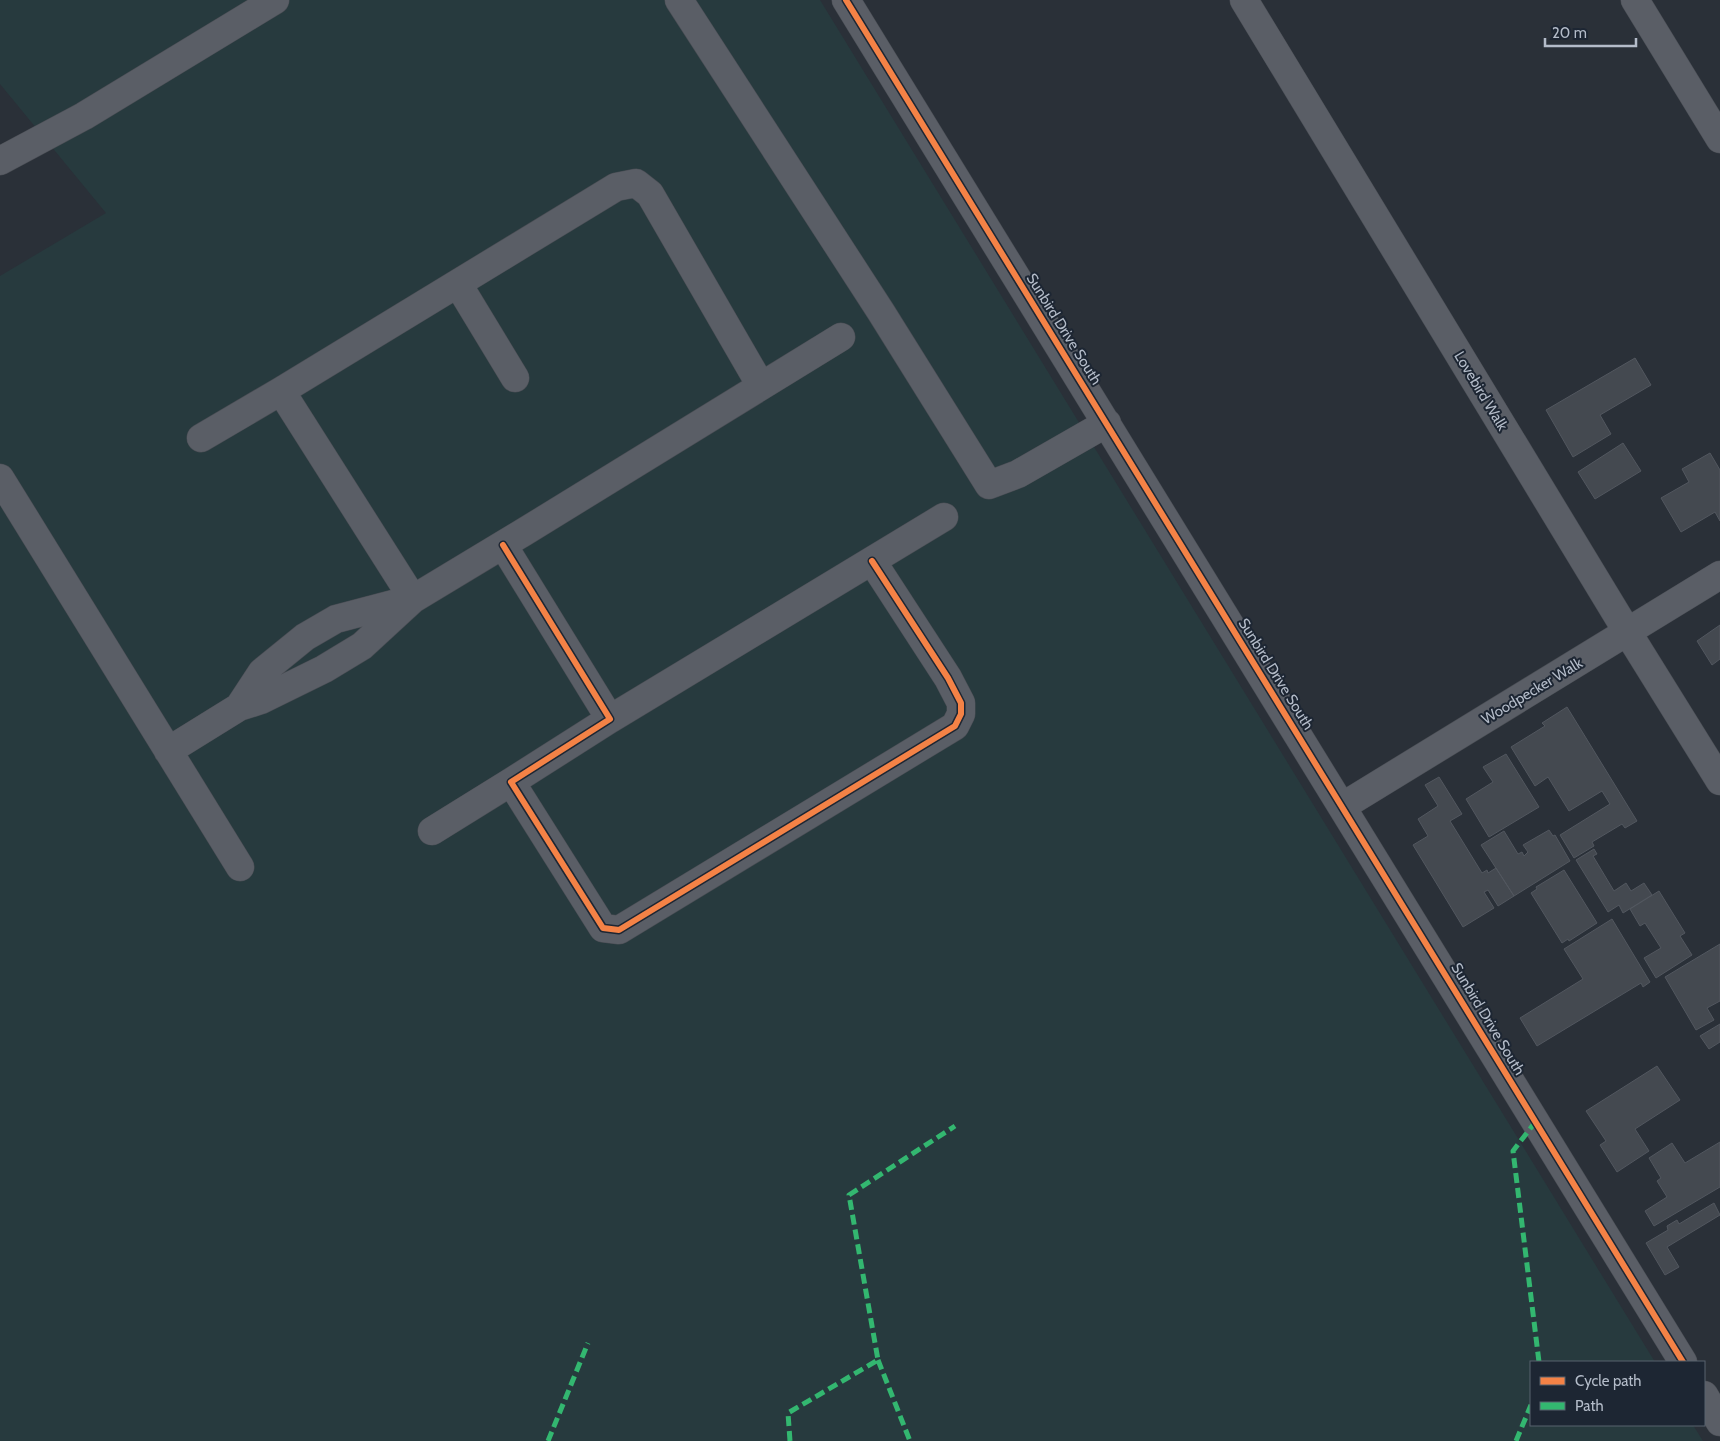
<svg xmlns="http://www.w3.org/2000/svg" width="1720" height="1441" viewBox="0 0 1720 1441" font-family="Cabin,sans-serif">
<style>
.green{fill:#273a3e}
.building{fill:#444950;stroke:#52575f}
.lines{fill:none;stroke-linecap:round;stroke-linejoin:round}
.street-casing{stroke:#484c53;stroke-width:29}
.street{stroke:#5a5e66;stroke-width:28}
.quiet{stroke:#33b770;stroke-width:5;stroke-dasharray:10 5;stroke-linecap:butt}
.cycleway-casing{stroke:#1d2633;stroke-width:9}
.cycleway{stroke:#f48246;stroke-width:6}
.labels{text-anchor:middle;stroke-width:4;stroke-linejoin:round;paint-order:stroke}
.street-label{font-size:15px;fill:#b4bcc9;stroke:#1d2633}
</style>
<rect width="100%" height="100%" fill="#2a3038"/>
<path class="green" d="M0,0H820L1655,1362H1531V1425H1693L1703,1441H0V276L106,213L0,84Z"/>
<path class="building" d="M1635,358L1651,385L1600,415L1611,434L1573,457L1546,410Z
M1623,443L1641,471L1595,499L1578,472Z
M1710,453L1720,470V521L1715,512L1681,532L1661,498L1689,482L1682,469Z
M1720,625V659L1712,665L1697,641Z
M1567,707L1637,821L1625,828L1622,824L1592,842L1594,846L1574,858L1560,835L1610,804L1602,791L1569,811L1548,777L1535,786L1511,747L1545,726L1542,723Z
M1506,754L1539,807L1489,837L1466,799L1493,782L1483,767Z
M1439,777L1462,814L1450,821L1482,873L1487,870L1488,873L1496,868L1514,896L1498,906L1488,890L1484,892L1494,908L1463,927L1413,845L1428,836L1418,819L1438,806L1425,785Z
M1549,830L1553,836L1555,835L1570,861L1514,896L1481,845L1504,831L1518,854L1522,852L1524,856L1528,852L1523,845Z
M1594,849L1597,854L1593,856L1614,891L1626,883L1631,891L1644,883L1652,895L1623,913L1619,905L1608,912L1576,860Z
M1564,870L1597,923L1569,941L1568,939L1562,943L1531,893L1537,889L1536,887Z
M1659,891L1685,933L1680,936L1692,955L1656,978L1644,958L1661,948L1645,923L1640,926L1630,909Z
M1612,919L1650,982L1643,987L1641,983L1537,1046L1520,1018L1583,979L1564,949Z
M1720,944V1001L1707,1008L1714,1020L1696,1030L1665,977Z
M1720,1024V1042L1709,1049L1700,1036Z
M1657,1066L1680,1100L1635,1129L1649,1151L1617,1172L1600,1145L1606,1141L1586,1111Z
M1720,1142V1187L1654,1226L1645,1211L1667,1197L1657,1181L1661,1178L1649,1158L1672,1143L1685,1163Z
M1714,1203L1720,1215L1667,1247L1679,1267L1665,1275L1646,1243L1668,1230L1667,1226L1677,1220L1679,1224Z"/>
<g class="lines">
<defs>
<path id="street" d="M679,0L881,312L989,485L1018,474L1107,423
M846,0L1683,1362
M1244,0L1628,633L1720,781
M1635,0L1720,139
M0,161L84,116L275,0
M458,284L515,378
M281,391L413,599L524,532L841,337
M201,438L281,391L616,187L636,183L650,194L761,386
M0,478L240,867
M503,545L610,719L511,782L603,928L619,930L955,726L961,714V703L948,678L872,561
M239,707L262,672L305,637L336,619L412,599
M610,719L944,517
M168,751L239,707L261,700L324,669L362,646L413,599
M1343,806L1720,575
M432,831L511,782
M1704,1395L1720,1422"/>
</defs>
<use href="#street" class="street-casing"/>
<use href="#street" class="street"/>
<path class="quiet" d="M1536,1121L1513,1151L1539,1362
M878,1360L910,1441
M548,1441L588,1343
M790,1441L788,1413L878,1360L849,1195L955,1126
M1516,1441L1531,1405"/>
<defs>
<path id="cycleway" d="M846,0L1683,1362
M503,545L610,719L511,782L603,928L619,930L955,726L961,714V703L948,678L872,561"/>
</defs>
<use href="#cycleway" class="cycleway-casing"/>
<use href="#cycleway" class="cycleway"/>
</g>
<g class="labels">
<g class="street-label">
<text transform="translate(1064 329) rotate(58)" y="5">Sunbird Drive South</text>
<text transform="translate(1481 391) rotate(59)" y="5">Lovebird Walk</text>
<text transform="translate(1276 674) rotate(58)" y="5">Sunbird Drive South</text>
<text transform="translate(1532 691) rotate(-31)" y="5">Woodpecker Walk</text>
<text transform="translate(1488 1019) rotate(59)" y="5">Sunbird Drive South</text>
</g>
</g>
<rect x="1530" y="1361" width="175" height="65" fill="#1d2633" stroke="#59626f"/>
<rect x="1540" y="1377" width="25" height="8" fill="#f48246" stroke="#59626f"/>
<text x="1575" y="1386" font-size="15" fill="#b4bcc9">Cycle path</text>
<rect x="1540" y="1402" width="25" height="8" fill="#33b770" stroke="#59626f"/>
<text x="1575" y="1411" font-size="15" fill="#b4bcc9">Path</text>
<path d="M1545 38v8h91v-8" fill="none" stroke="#b4bcc9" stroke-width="2.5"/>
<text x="1552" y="38" font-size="15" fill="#b4bcc9" stroke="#1d2633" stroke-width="4" paint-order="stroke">20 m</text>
</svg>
